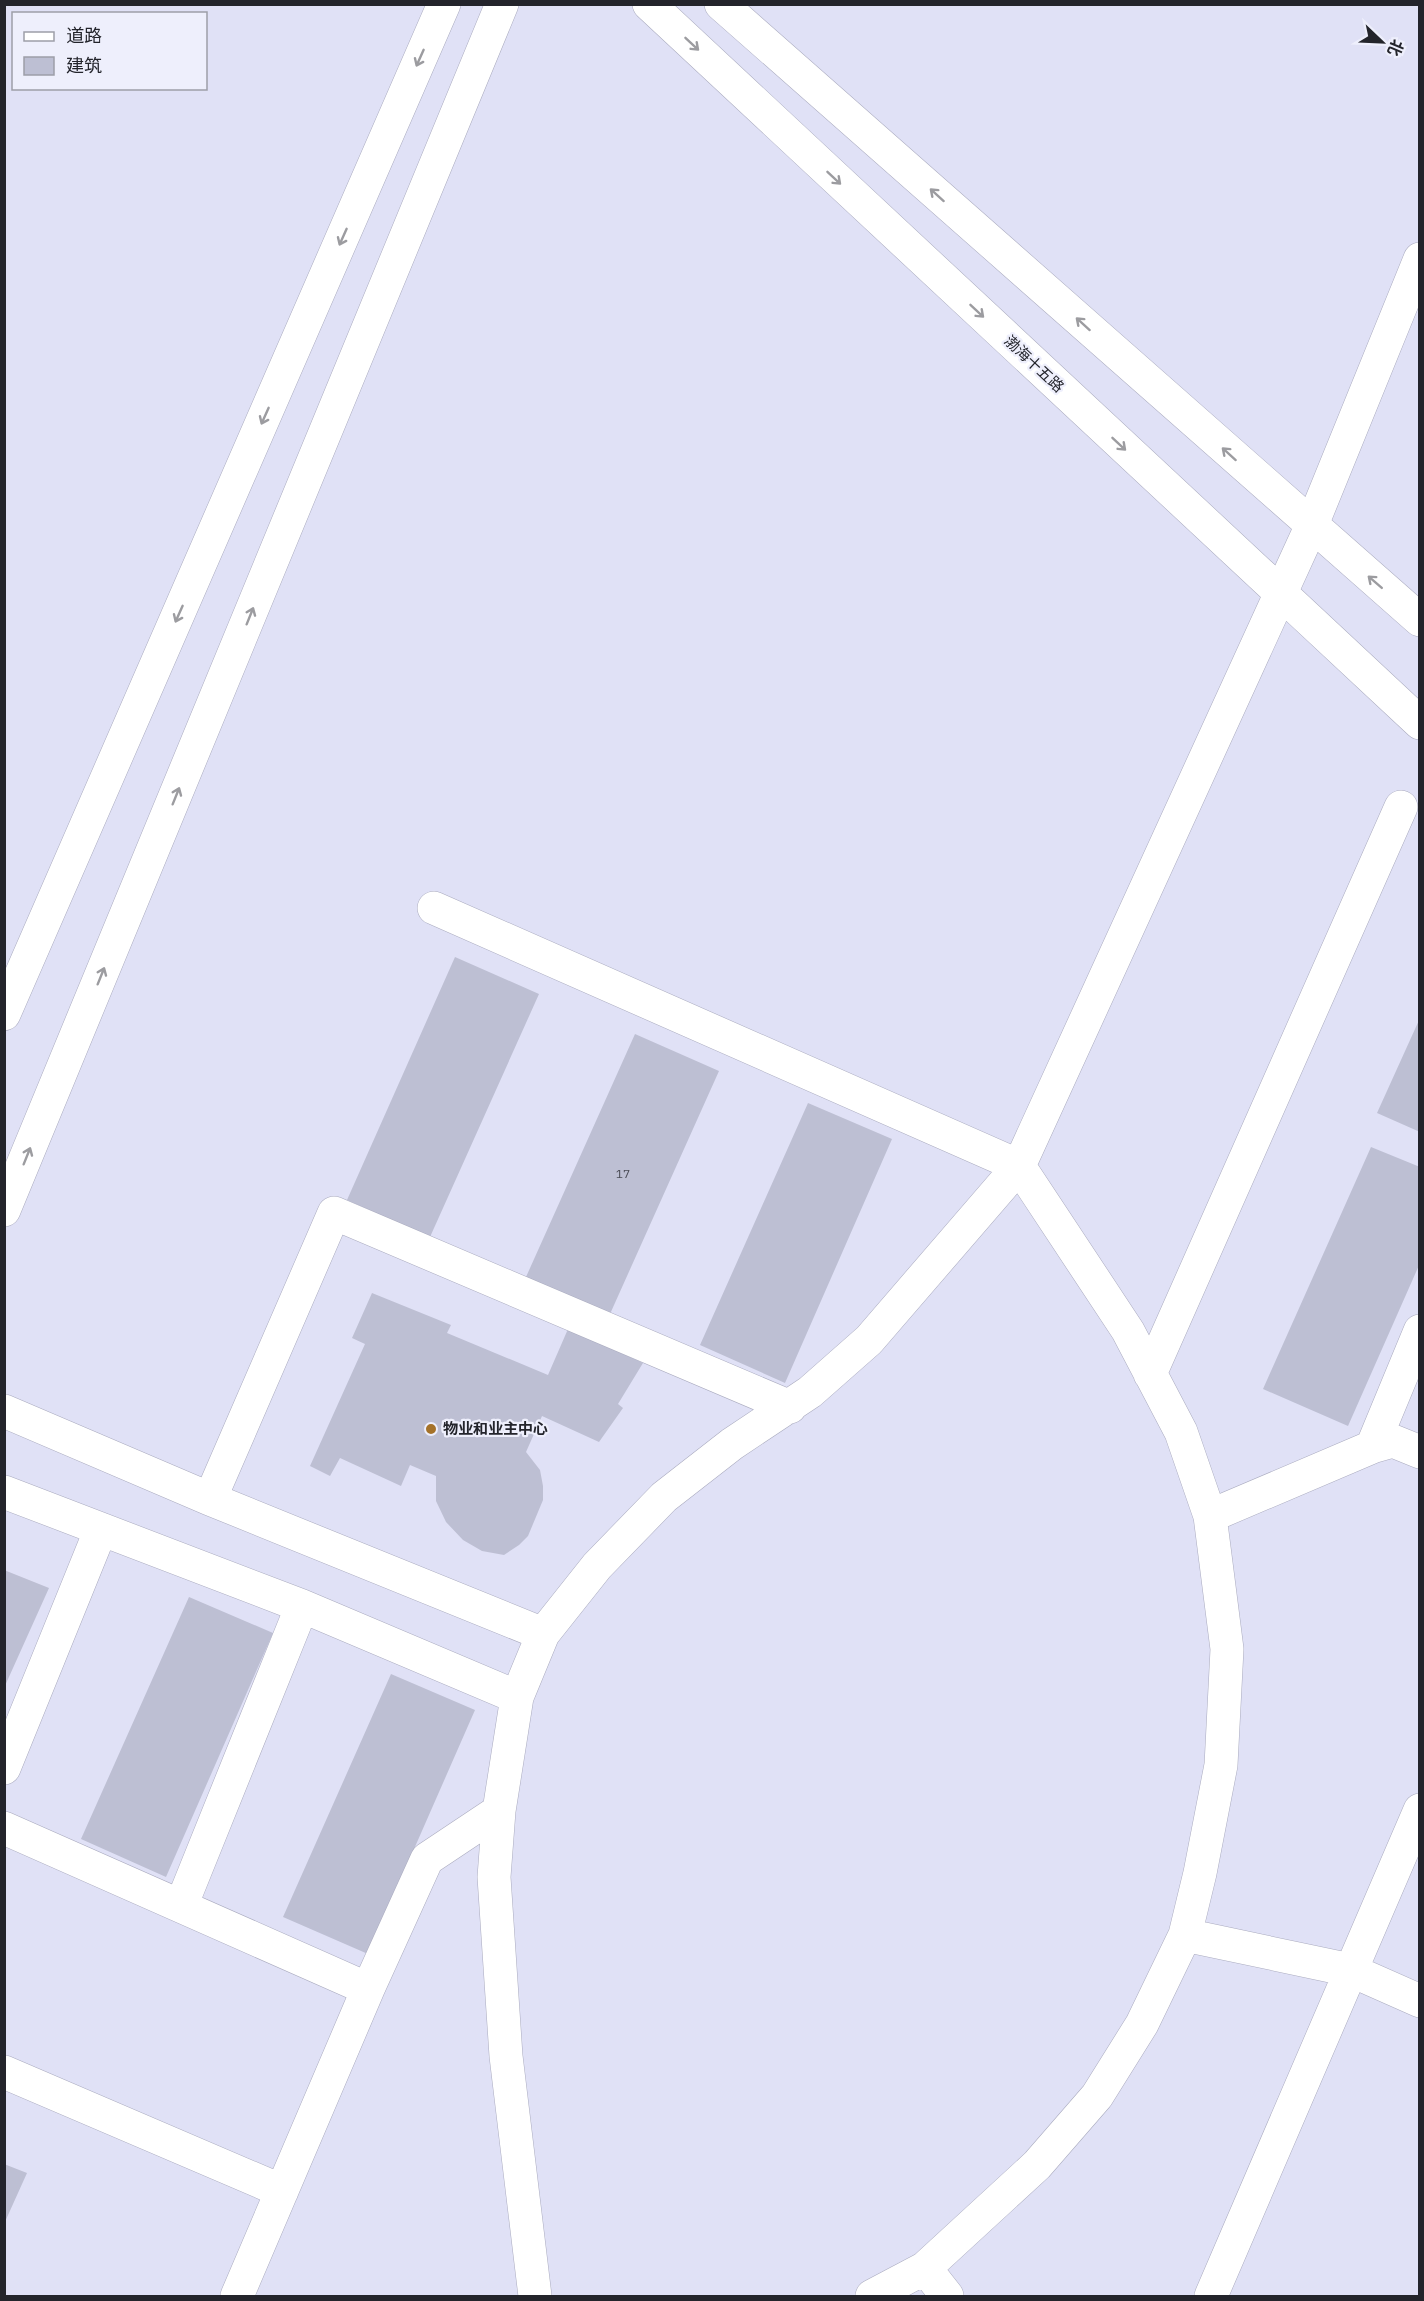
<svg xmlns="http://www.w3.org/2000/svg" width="1424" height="2301" viewBox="0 0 1424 2301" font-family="'IBM Plex Sans','Noto Sans SC',sans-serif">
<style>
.building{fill:#bdbfd3}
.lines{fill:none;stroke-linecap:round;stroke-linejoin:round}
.minor-casing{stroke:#aaabbf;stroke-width:34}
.minor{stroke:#fff;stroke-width:33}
.oneway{stroke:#9c9ca0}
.poi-dot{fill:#a57229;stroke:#eeeffc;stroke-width:2}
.labels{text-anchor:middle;stroke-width:4.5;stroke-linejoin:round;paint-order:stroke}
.number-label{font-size:12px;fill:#4a4b55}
.street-label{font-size:15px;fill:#23242b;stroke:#eeeffc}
.poi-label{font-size:15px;font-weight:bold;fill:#23242b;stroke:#eeeffc;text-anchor:start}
</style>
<rect width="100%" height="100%" fill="#e0e1f6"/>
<path class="building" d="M455,957L539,994L430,1237L347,1200Z
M1420,1018V1132L1377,1113Z
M635,1034L719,1071L610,1314L526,1277Z
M808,1103L892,1139L785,1383L700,1345Z
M1371,1147L1420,1167V1263L1348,1426L1263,1389Z
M372,1293L451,1325L447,1333L548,1375L568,1329L643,1363L618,1404L623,1408L599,1442L542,1416L526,1452L540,1470L543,1486V1500L528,1536L519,1545L504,1555L482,1551L463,1540L446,1522L436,1501V1476L410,1465L401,1486L340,1458L330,1476L310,1466L365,1344L352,1338Z
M4,1570L49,1588L4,1688Z
M189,1597L273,1633L166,1877L81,1839Z
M391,1674L475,1710L368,1954L283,1917Z
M4,2164L27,2173L4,2224Z"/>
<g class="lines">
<defs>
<path id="minor" d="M649,4L1420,723
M721,4L1420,620
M434,908L1019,1166L1128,1331L1181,1432L1210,1516L1227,1649L1221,1765L1200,1873L1185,1935L1142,2024L1097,2096L1037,2165L925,2268L872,2296
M4,1014L444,4
M4,1210L502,4
M1150,1374L1401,807
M4,1411L210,1499L543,1634
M1372,1447L1420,1331
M4,1492L302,1606L517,1697
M210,1499L334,1213L790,1407
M1210,1516L1372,1447L1393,1441L1420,1452
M4,1768L101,1529
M4,1828L368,1989
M181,1906L302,1606
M1185,1935L1350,1970L1420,2001
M4,2072L282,2191
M925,2268L947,2296
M237,2296L368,1989L427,1859L499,1811
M535,2296L506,2056L494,1877L499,1811L517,1697L543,1634L597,1566L664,1497L732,1444L810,1392L869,1340L1019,1166L1311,527L1420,259
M1211,2296L1420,1810"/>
</defs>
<use href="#minor" class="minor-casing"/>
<use href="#minor" class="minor"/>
</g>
<defs><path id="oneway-shaft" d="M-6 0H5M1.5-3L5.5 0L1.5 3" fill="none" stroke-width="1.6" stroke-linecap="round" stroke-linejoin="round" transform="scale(1.5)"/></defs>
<g class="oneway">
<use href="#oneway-shaft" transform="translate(692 44) rotate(43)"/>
<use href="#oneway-shaft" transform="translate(420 58) rotate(114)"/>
<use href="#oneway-shaft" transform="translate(834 178) rotate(43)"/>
<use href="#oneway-shaft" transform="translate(937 195) rotate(-138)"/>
<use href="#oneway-shaft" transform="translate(343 237) rotate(114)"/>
<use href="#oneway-shaft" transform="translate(977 311) rotate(43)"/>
<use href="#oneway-shaft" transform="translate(1083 324) rotate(-138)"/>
<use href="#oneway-shaft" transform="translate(265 416) rotate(114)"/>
<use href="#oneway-shaft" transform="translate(1119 444) rotate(43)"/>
<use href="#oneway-shaft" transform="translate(1229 454) rotate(-138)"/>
<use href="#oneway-shaft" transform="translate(1375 582) rotate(-139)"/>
<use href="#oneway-shaft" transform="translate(179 614) rotate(114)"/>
<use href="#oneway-shaft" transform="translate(250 616) rotate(-68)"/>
<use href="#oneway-shaft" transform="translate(176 796) rotate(-68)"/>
<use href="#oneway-shaft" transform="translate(101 976) rotate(-68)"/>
<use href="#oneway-shaft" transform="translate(27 1156) rotate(-68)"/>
</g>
<circle class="poi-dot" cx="431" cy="1429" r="6"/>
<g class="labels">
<g class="number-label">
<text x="623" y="1178">17</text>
</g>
<g class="street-label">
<text transform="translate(1034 364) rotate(43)" y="5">渤海十五路</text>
</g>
<g class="poi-label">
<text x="443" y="1434">物业和业主中心</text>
</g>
</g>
<rect width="1424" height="2301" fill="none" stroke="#23242b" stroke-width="12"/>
<rect x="12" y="12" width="195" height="78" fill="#eeeffc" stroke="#9d9ea8" stroke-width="1.5"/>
<rect x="24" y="32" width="30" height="9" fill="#ffffff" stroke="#9d9ea8" stroke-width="1.5"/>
<text x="66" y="42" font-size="18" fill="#23242b">道路</text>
<rect x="24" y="57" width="30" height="18" fill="#bdbfd3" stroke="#9d9ea8" stroke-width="1.5"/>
<text x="66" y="72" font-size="18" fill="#23242b">建筑</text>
<g transform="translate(1382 42) rotate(113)" stroke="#eeeffc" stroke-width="4.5" paint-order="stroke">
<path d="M0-4.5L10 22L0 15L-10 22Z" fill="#23242b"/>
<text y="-9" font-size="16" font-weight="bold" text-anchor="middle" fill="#23242b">北</text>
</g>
</svg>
